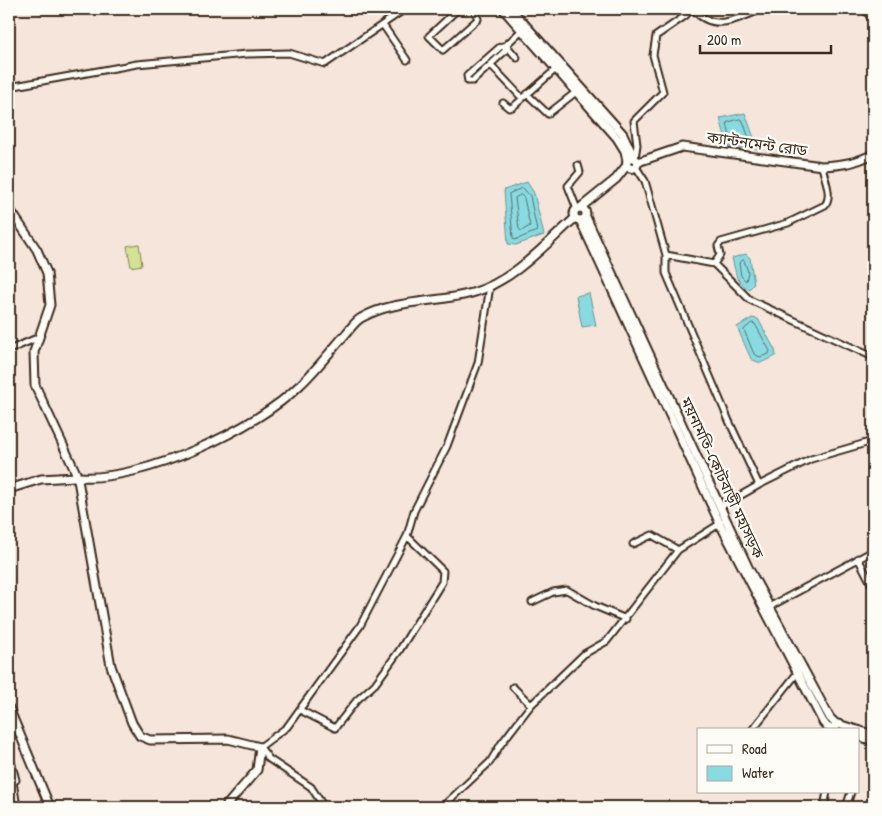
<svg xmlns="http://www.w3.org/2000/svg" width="882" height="816" viewBox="0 0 882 816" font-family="'Patrick Hand','Noto Sans Bengali',sans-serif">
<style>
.green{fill:#d4e295;stroke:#88865a}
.water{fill:#89dae1;stroke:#6a9493}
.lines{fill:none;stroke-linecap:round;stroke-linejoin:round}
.shore{stroke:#5a706c;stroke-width:1}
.street-casing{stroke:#3b2a1e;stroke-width:9}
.secondary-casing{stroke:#3b2a1e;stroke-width:11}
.street{stroke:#fdfcf7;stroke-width:5}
.secondary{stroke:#fdfcf7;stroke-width:7}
.labels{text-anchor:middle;stroke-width:4.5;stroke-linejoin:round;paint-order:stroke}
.street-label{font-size:15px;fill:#3b2a1e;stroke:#fdfcf7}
</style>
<rect width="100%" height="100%" fill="#f6e5db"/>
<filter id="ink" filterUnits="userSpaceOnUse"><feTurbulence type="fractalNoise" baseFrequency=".02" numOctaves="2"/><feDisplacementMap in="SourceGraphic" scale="10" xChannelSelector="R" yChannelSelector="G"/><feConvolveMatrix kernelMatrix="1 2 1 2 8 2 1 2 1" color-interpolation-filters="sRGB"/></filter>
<g filter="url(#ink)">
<path class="green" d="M139,244L142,265L131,267L127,246Z"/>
<path class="water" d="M745,113L758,149L728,147L720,118Z
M527,182L534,193L544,235L516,245L508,244L504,190Z
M746,254L750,258L754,284L748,290L737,278L732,258Z
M589,293L596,325L582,327L576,296Z
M752,318L758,319L775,350L776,356L760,363L751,359L737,327Z"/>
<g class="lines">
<path class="shore" d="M740,119L743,121L750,141L748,144L731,141L727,123Z
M523,188L530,196L537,231L515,240L513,238L509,194Z
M521,195L524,198L530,226L521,231L519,229L515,198Z
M744,260L748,272L746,281L741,276L739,263Z
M752,323L755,324L770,351L769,354L760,357L754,354L744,330Z"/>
<defs>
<path id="street" d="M458,9L429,36L443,50L478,19L474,9
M693,9C713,33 738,19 762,9
M864,9L873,20
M383,25L407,60
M506,45L500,47L467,76L468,81H473L505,51L506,45L523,29
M506,45L517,58
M491,65L522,98
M9,87L137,64L247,54L289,53L325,64L405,9
M527,94L548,114L576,92
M503,103L509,108L513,107L556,69
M635,158L637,145L634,121L663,92L653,55L656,36L685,16L691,9
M636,167L645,181L666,255L714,264L750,300L873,357
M577,209L568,186L580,172L578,165
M666,255V273L729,421L759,485L720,507
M714,264L720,255L718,246L721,242L788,223L825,205C833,195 824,178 822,166
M9,350L37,338
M759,485L811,459L873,441
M633,544L652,535L678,550
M858,558L873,587
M532,602L553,592L567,590L595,606L626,619
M769,607L873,551
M513,687L531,705
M300,710L335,728L357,700L375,684L399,651L442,582L443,571L407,536
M752,730L798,672
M9,754L16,780L9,784
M13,782L17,807
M324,807L311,787L269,759L260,747L287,727L360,626L407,536L414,511L447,446L478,363L490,286
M442,807L490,762L501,744L531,705L584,654L607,641L678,550L721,523
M824,807L827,792
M846,807L851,792"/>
<path id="secondary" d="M503,9L617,138L625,151L627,161
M511,9L623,134L634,158
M626.5 163a5.5 5.5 0 1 1 11 0a5.5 5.5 0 1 1-11 0Z
M638,162L682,147L822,166C841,165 856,163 873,154
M574 214a6 6 0 1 1 12 0a6 6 0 1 1-12 0Z
M9,208L37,250L47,273L50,305L34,352L35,385L76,473
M580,208L616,179L627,165
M586,217L748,567L830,718L835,723L857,730
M580,220L720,524L823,722L827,727L836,730
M81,477C143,481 256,429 300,385C316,370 329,353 343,337C349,331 354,322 361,318C394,299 436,303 472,293C512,282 545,245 575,218
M78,480L111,666L132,723L140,736L150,740L228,739L260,747L257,770L225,807
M9,489L41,479L74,477
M9,708L50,807
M858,730L873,735
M858,736L873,741"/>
</defs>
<use href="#street" class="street-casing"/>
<use href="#secondary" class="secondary-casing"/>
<use href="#street" class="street"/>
<use href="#secondary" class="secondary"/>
</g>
</g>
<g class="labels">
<g class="street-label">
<text transform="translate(757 144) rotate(8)" y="5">ক্যান্টনমেন্ট রোড</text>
<text transform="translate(722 478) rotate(65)" y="5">ময়নামতি–কোটবাড়ী মহাসড়ক</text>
</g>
</g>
<rect width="882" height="816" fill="none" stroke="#fdfcf7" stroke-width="30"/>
<rect x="15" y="15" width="852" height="786" fill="none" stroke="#3b2a1e" stroke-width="2" filter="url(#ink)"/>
<rect x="697" y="728" width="162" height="65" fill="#fdfcf7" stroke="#afa8a0"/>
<rect x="707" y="745" width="25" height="8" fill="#fdfcf7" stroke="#afa8a0"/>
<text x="742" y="754" font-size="15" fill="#3b2a1e">Road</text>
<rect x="707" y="766" width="25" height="15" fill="#89dae1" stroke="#afa8a0"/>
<text x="742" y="778" font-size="15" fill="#3b2a1e">Water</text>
<path d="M700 45v8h131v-8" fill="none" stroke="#3b2a1e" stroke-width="2.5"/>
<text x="707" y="45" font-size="15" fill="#3b2a1e" stroke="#fdfcf7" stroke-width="4" paint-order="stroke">200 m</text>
</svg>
